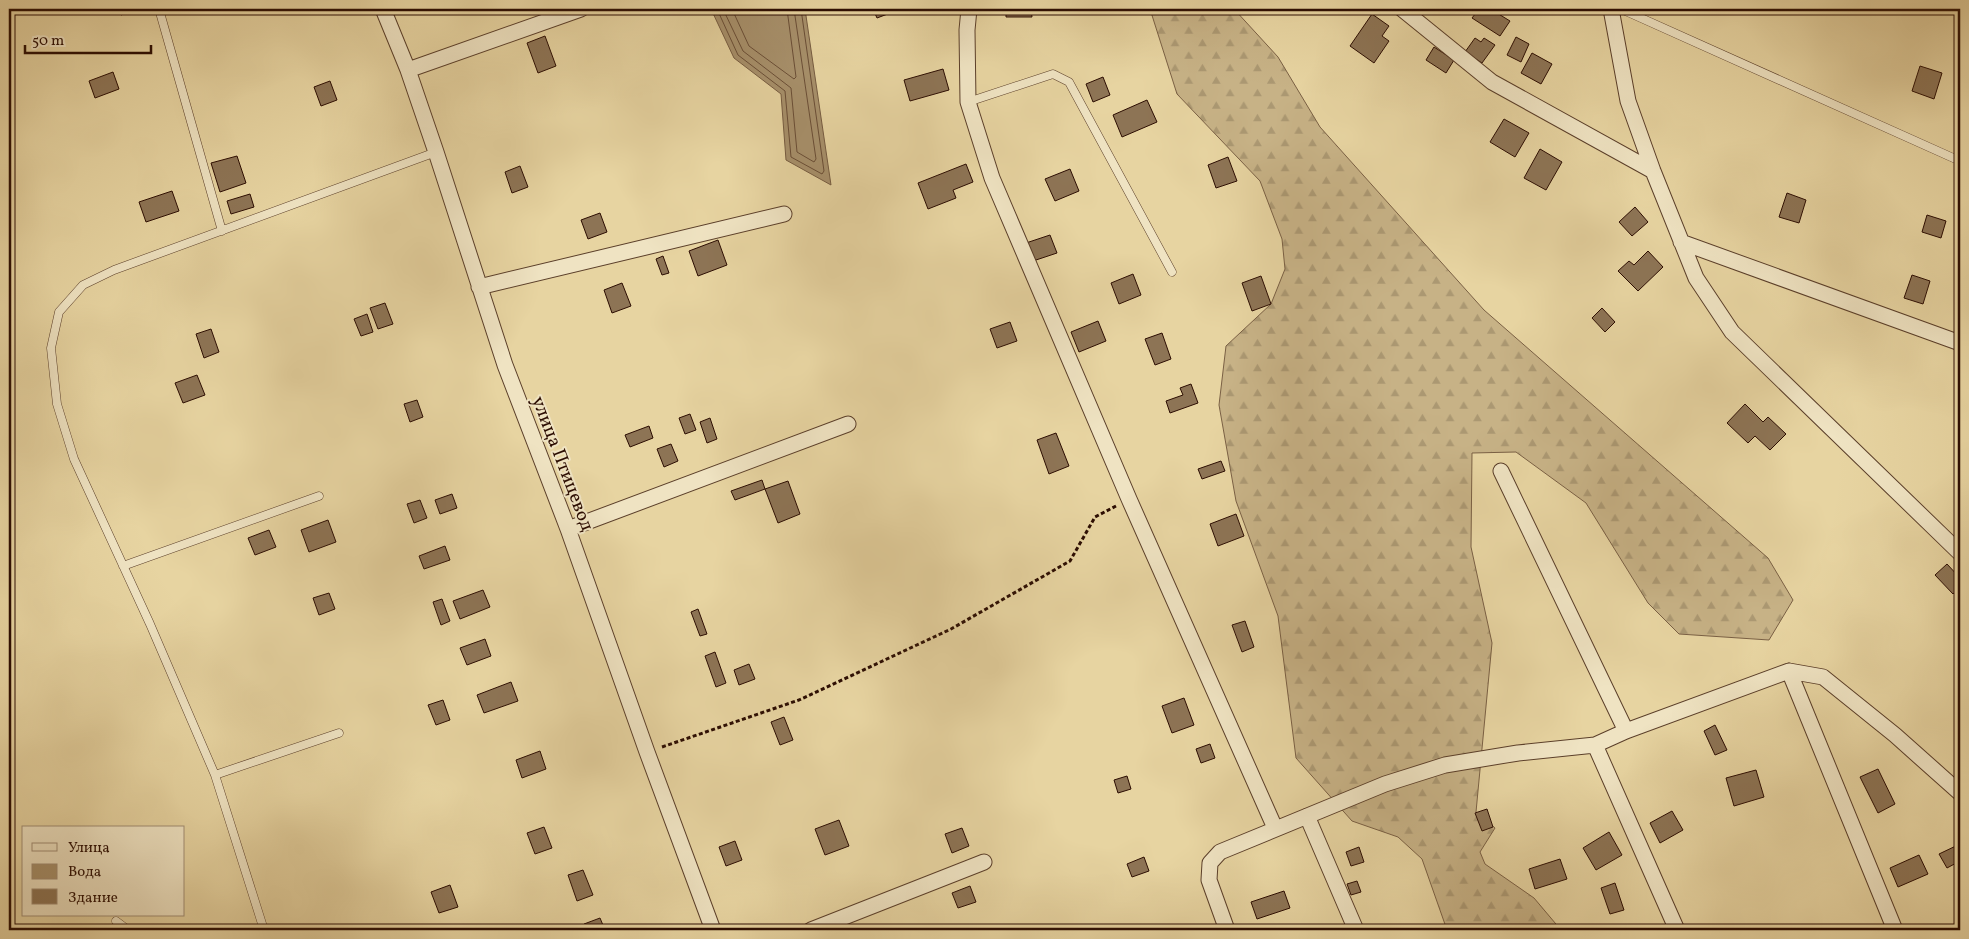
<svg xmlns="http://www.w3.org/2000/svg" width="1969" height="939" viewBox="0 0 1969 939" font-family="Vollkorn,serif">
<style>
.forest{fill:url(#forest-firs);stroke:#7a6044}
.water{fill:#a7906b;stroke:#765c41}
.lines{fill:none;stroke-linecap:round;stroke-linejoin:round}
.shore{stroke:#6a4e36;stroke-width:1}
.building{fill:#8d7455;stroke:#2c0d02}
.service-casing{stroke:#5b3f2a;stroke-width:9}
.minor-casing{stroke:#5b3f2a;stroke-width:17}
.path{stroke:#2c0d02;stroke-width:3;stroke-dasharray:4 2.5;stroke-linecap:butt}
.service{stroke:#efe3c2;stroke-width:8}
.minor{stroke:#efe3c2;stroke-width:15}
.labels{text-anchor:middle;stroke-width:4;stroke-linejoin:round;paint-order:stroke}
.street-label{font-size:19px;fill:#2c0d02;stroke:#efe3c2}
</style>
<defs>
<pattern id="forest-firs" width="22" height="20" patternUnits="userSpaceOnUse" patternTransform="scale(1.25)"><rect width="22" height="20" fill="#c7b286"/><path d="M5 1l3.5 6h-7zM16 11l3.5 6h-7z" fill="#ab9872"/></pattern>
</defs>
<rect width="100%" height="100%" fill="#e7d4a1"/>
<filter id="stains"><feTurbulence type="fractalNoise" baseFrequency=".004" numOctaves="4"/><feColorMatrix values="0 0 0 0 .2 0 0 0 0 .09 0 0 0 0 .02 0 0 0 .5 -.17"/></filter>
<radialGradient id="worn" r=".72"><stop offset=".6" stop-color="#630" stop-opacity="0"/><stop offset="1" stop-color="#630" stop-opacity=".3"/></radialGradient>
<path class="forest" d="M1150,9H1234L1278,57L1320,127L1484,310L1768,558L1793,600L1769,640L1679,634L1648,603L1586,503L1516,452L1472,453L1471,547L1492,643L1476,812L1495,828L1480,852L1485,864L1534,898L1561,930H1447L1422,859L1398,837L1352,821L1296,758L1278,616L1236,501L1219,405L1226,346L1271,304L1285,269L1282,239L1260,181L1177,94Z"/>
<path class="water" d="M711,9H805L831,185L786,160L781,94L734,58Z"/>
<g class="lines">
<path class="shore" d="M717,9L738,55L785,91L791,157L822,174L824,171L801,9
M723,9L743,51L791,88L797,152L814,162L816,159L794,9
M732,9L749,46L794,79L796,77L787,9"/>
</g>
<path class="building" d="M100,9H117L102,14Z
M119,9H139L121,15Z
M873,9H892L893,12L877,18Z
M1006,9H1031L1032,17H1006Z
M1479,9H1500L1497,13L1510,21L1500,36L1472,18Z
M1372,14L1389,26L1382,36L1389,41L1374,63L1350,46Z
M545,36L556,66L538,73L527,43Z
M1516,37L1529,44L1521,62L1507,55Z
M1475,38L1481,42L1484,38L1495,45L1482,63L1465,52Z
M1434,47L1454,60L1446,73L1426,60Z
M1532,53L1552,64L1541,84L1521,73Z
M1920,66L1942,73L1934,99L1912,91Z
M943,69L949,90L910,101L904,80Z
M113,72L119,89L95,98L89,81Z
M1103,77L1110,95L1093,102L1086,84Z
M330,81L337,100L321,106L314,87Z
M1147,100L1157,122L1122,137L1113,115Z
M1504,119L1529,133L1515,157L1490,142Z
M1540,149L1562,162L1546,190L1524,178Z
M237,156L246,183L220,192L211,163Z
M1228,157L1237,181L1216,188L1208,165Z
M966,164L973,182L953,190L956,198L928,209L918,183Z
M520,166L528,187L512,193L505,172Z
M1070,169L1079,191L1055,201L1045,179Z
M172,191L179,211L146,222L139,202Z
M1787,193L1806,200L1799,223L1779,217Z
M250,194L254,207L231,214L227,201Z
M1635,207L1648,222L1632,236L1619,222Z
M600,213L607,232L588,239L581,220Z
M1927,215L1946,221L1941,238L1922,232Z
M1050,235L1057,253L1033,261L1026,243Z
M718,240L727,265L698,276L689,251Z
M1648,251L1663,267L1638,291L1618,271L1629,261L1634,265Z
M663,256L669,273L662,275L656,259Z
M1133,274L1141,295L1119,304L1111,283Z
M1912,275L1930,281L1923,304L1904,298Z
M1261,276L1271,304L1252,311L1242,283Z
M622,283L631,306L612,313L604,290Z
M385,303L393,324L378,329L370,308Z
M1602,308L1615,322L1605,332L1592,318Z
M367,314L373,332L361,336L354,319Z
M1098,321L1106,341L1079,352L1071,332Z
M1010,322L1017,341L997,348L990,329Z
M211,329L219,352L204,358L196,334Z
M1162,333L1171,359L1155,365L1145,339Z
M197,375L205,395L183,403L175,383Z
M1191,384L1198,403L1170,413L1166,401L1183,395L1180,388Z
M417,400L423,417L410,422L404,404Z
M1745,404L1763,422L1768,417L1786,434L1770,450L1755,436L1748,443L1727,423Z
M690,414L696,430L685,434L679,418Z
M710,418L717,439L707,443L700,422Z
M649,426L653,438L630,447L625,435Z
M1056,433L1069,466L1049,474L1037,440Z
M671,444L678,461L664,467L657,449Z
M1221,461L1225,471L1202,479L1198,469Z
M762,480L765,489L735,500L731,491Z
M788,481L800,514L778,523L765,489Z
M452,494L457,508L440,514L435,500Z
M420,500L427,518L414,523L407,504Z
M1236,514L1244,536L1218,546L1210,524Z
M328,520L336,542L309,552L301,530Z
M269,530L276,547L255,555L248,538Z
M445,546L450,560L424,569L419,556Z
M1947,564L1960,578V587L1953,594L1935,575Z
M483,590L490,607L460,619L453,601Z
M329,593L335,609L319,615L313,598Z
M442,599L450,621L441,625L433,602Z
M698,609L707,634L700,636L691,612Z
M1245,621L1254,647L1242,652L1232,625Z
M485,639L491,656L467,665L460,648Z
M715,652L726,683L716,687L705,656Z
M749,664L755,679L739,685L734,670Z
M511,682L518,701L484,713L477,695Z
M1184,698L1194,725L1172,733L1162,706Z
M443,700L450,720L436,725L428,705Z
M784,717L793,740L780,745L771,722Z
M1715,725L1727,750L1715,755L1704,731Z
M1210,744L1215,758L1201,763L1196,749Z
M540,751L546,769L522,778L516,760Z
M1878,769L1895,804L1878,813L1860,777Z
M1756,770L1764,797L1734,806L1726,778Z
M1127,776L1131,789L1118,793L1114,780Z
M1487,809L1493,827L1482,831L1475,813Z
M1672,811L1683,830L1660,843L1650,823Z
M839,820L849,846L825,855L815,829Z
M544,827L552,848L535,854L527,833Z
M962,828L969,846L952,853L945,834Z
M1609,832L1622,855L1596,870L1583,848Z
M735,841L742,860L726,866L719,847Z
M1960,844V861L1947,868L1939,854Z
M1359,847L1364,862L1351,866L1346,852Z
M1919,855L1928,874L1898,887L1890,868Z
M1144,857L1149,871L1132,877L1127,864Z
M1560,859L1567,879L1535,889L1529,869Z
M583,870L593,895L577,901L568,875Z
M1357,881L1361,892L1351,895L1347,884Z
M1615,883L1624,910L1610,914L1601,888Z
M450,885L458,907L439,913L431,892Z
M970,886L976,902L958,908L952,893Z
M1284,891L1290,908L1257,919L1251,902Z
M600,918L605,930H586L584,924Z"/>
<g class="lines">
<defs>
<path id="service" d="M159,9L222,231
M1621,9L1960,161
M968,102L1053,74L1069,82L1172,272
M123,566L319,496
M215,775L339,733
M116,921L128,930
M264,930L215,775L150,624L74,459L57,404L51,348L59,312L83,285L114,270L436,152"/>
<path id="minor" d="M383,9L408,70L436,152L505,365L568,529L647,752L713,930
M969,9L967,30L968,102L992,178L1129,499L1275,828
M1402,9L1492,82L1653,171
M1611,9L1628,101L1653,171L1696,278L1732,332L1960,553
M408,70L581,9
M1681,242L1960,343
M479,287L784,214
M1501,471L1626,731
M568,529L848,424
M1789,671L1895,930
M1595,745L1677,930
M1307,816L1356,930
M811,930L984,862
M1227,930L1209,880L1210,863L1220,852L1385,784L1445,765L1518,753L1595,745L1626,731L1789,671L1823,677L1895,735L1960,793"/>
</defs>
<use href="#service" class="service-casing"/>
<use href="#minor" class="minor-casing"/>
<path class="path" d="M662,747L799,700L951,629L1070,561L1095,517L1116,506"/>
<use href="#service" class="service"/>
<use href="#minor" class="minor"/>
</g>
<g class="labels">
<g class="street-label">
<text transform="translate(564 463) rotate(69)" y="7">улица Птицевод</text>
</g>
</g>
<rect width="1969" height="939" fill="none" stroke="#e7d4a1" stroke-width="30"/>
<rect x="10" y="10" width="1949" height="919" fill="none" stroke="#2c0d02" stroke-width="2.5"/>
<rect x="15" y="15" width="1939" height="909" fill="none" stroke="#2c0d02"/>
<rect x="22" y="826" width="162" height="90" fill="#efe3c2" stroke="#a18d75"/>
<rect x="32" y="843" width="25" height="8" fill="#efe3c2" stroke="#a18d75"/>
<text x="68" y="852" font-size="15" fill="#2c0d02">Улица</text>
<rect x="32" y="864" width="25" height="15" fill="#a7906b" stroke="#a18d75"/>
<text x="68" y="876" font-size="15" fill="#2c0d02">Вода</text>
<rect x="32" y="889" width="25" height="15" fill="#8d7455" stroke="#a18d75"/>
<text x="68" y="902" font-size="15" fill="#2c0d02">Здание</text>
<path d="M25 45v8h126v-8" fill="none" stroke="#2c0d02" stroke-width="2.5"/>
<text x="32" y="45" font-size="15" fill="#2c0d02" stroke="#efe3c2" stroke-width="4" paint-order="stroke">50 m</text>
<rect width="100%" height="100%" filter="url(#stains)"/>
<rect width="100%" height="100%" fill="url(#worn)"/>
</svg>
